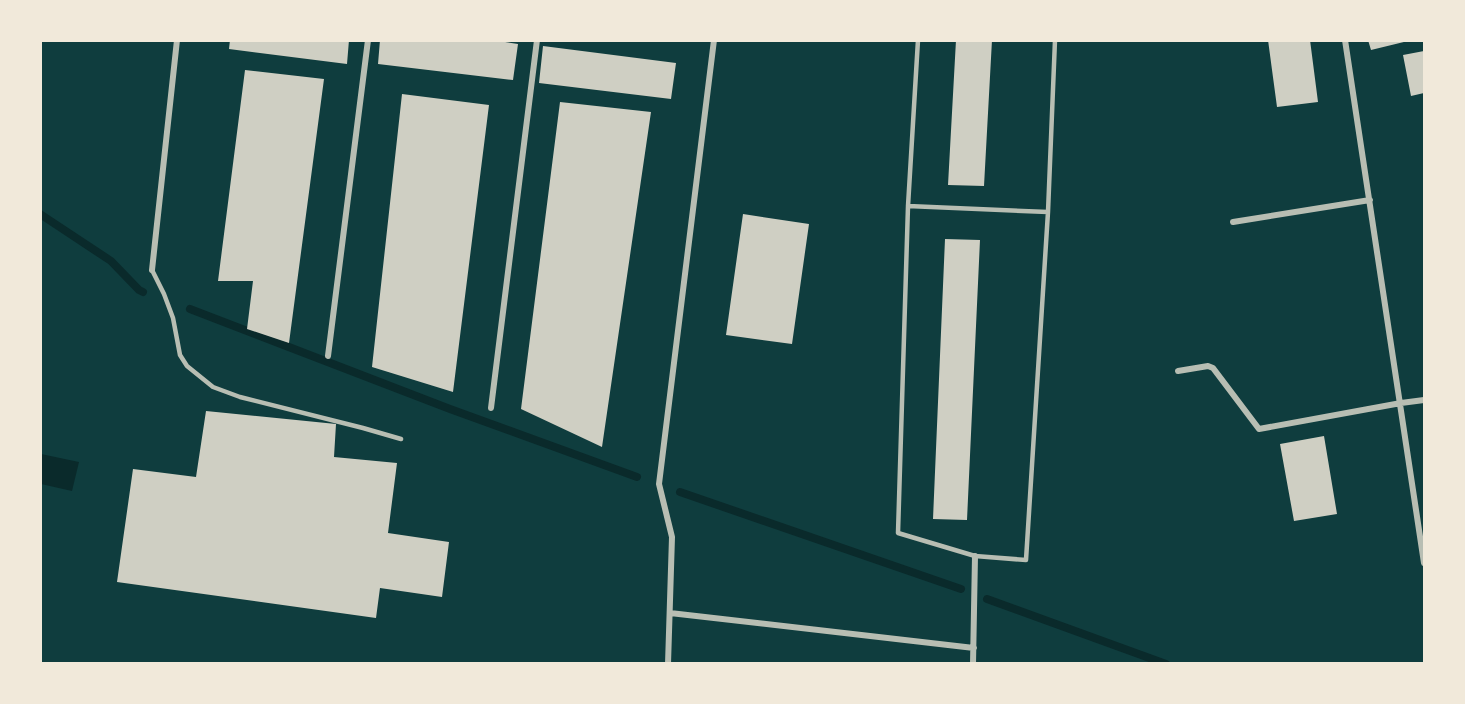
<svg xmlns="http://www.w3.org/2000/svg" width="1465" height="704" viewBox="0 0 1465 704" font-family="Jost,sans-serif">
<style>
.water{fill:#0a2a2b}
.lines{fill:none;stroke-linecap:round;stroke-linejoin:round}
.stream{stroke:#0a2a2b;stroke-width:8}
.building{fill:#cfcfc3}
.service{stroke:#b8beb3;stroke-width:4.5}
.minor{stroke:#b8beb3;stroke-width:6}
</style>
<rect width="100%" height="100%" fill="#0f3d3e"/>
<path class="water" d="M41,454L79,462L72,491L41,484Z"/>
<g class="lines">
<path class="stream" d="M40,214L111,261L139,290L143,292
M190,309L450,409L637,477
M680,492L961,589
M987,599L1166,664"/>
</g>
<path class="building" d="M230,40H349L347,64L229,49Z
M380,40H492L518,44L513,80L378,64Z
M956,40H992L984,186L948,185Z
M1268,40H1310L1318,102L1277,107Z
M1368,40H1408V41L1371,50Z
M543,46L676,63L671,99L539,83Z
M1424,51V93L1411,96L1403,55Z
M245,70L324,79L289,343L247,329L253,281H218Z
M402,94L489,105L453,392L372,367Z
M560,102L651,112L602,447L521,409Z
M743,214L809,224L792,344L726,335Z
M945,239L980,240L967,520L933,519Z
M206,411L336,424L334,457L397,463L388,533L449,542L442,597L380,588L376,618L117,582L133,469L196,477Z
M1324,436L1337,514L1294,521L1280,444Z"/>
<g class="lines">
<path class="service" d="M918,40L908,206L898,533L975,556L1026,560L1048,212L1055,40
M908,206L1048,212
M152,270L164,294L173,318L180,355L187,366L213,387L240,397L363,428L401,439"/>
<path class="minor" d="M1345,40L1424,563
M1233,222L1370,200
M152,270L177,40
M328,356L368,40
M1178,371L1208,366L1213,368L1259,429L1401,403L1424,400
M491,408L537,40
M670,613L974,648
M668,664L672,537L659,484L714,40
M973,664L975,556"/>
</g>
<rect width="1465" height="704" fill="none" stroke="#f1e9da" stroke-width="84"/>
</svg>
